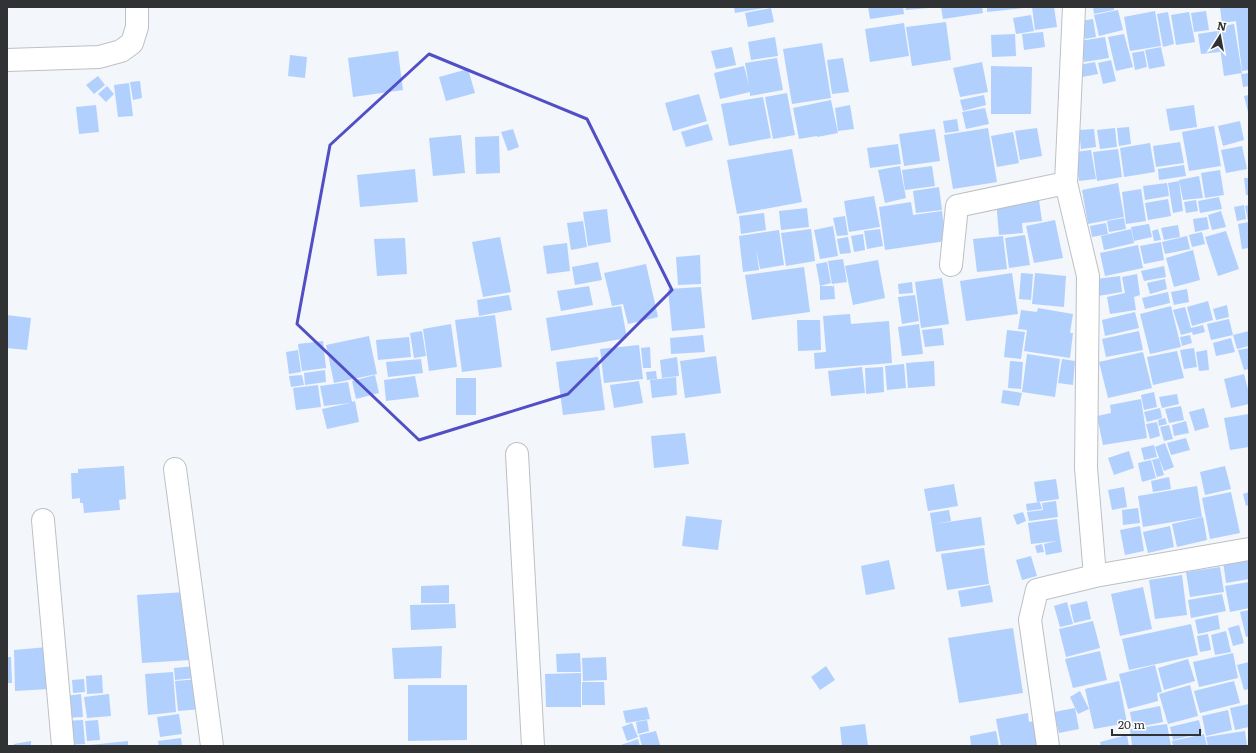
<svg xmlns="http://www.w3.org/2000/svg" width="1256" height="753" viewBox="0 0 1256 753" font-family="Literata,serif">
<style>
.building{fill:#b1d0fe}
.lines{fill:none;stroke-linecap:round;stroke-linejoin:round}
.minor-casing{stroke:#bdc0c4;stroke-width:24}
.minor{stroke:#fff;stroke-width:22}
.marked{fill:none;stroke:#524ec5;stroke-width:3;stroke-linejoin:round}
</style>
<rect width="100%" height="100%" fill="#f3f6fa"/>
<path class="building" d="M734,7H764V8L735,13Z
M868,7H903L904,14L870,19Z
M905,7H929V8L906,10Z
M941,7H982L983,13L943,19Z
M987,7H1024V8L987,12Z
M1032,7H1054L1057,27L1035,30Z
M1093,7H1114V10L1094,14Z
M1220,7H1249V70L1242,71L1236,21L1222,23Z
M771,8L774,22L748,27L745,13Z
M1118,10L1123,30L1099,36L1094,15Z
M1155,11L1161,46L1130,51L1124,17Z
M1206,11L1209,30L1194,32L1191,13Z
M1168,12L1174,44L1163,47L1157,14Z
M1189,12L1195,42L1176,45L1171,15Z
M1031,15L1034,31L1016,34L1013,18Z
M1093,19L1096,37L1085,39L1081,21Z
M946,22L951,60L912,66L906,27Z
M904,23L909,56L870,62L865,29Z
M1234,24L1242,73L1224,76L1217,27Z
M1217,31L1220,52L1201,54L1198,34Z
M1043,32L1045,47L1024,50L1022,34Z
M1015,34L1016,56L992,57L991,35Z
M1124,34L1133,67L1116,71L1108,37Z
M775,37L778,56L751,60L748,42Z
M1105,37L1109,58L1084,62L1080,41Z
M822,43L831,98L792,104L783,49Z
M732,47L736,65L716,69L711,51Z
M1161,47L1165,66L1149,69L1145,50Z
M398,51L403,90L353,97L348,58Z
M1144,51L1147,67L1135,70L1132,53Z
M290,55L307,57L305,78L288,76Z
M777,58L783,90L750,96V92L720,99L714,73L744,66L749,85L745,63Z
M843,58L849,92L832,94L827,60Z
M1111,60L1116,81L1103,84L1098,63Z
M982,62L988,92L960,97L953,68Z
M1095,62L1098,74L1082,77L1079,65Z
M991,66L1032,67L1031,114H991Z
M468,69L475,93L446,101L439,77Z
M1249,73V86L1243,87L1241,74Z
M98,76L105,85L94,94L86,85Z
M140,81L142,98L133,100L130,82Z
M129,83L133,116L118,117L114,85Z
M107,86L114,94L106,102L98,94Z
M787,93L795,135L773,139L765,97Z
M699,94L707,121L673,131L665,103Z
M984,95L986,105L963,111L960,100Z
M1249,95V112H1248L1244,96Z
M763,97L771,138L729,146L721,104Z
M831,100L838,133L817,137V136L799,139L793,108Z
M96,105L99,132L79,134L76,107Z
M850,105L854,129L838,131L835,108Z
M1194,105L1197,127L1170,131L1166,109Z
M985,108L989,124L966,129L962,112Z
M957,119L959,131L945,133L943,121Z
M1240,121L1244,140L1223,146L1218,126Z
M708,124L713,140L686,147L681,132Z
M1214,126L1221,166L1189,171L1182,132Z
M1129,127L1131,144L1119,146L1117,128Z
M988,128L997,182L953,189L944,135Z
M1037,128L1042,156L1020,160L1015,131Z
M1115,128L1117,147L1100,149L1097,130Z
M513,129L519,147L508,151L501,132Z
M935,129L940,161L904,166L899,134Z
M1094,129L1096,147L1081,149L1079,130Z
M1013,132L1019,163L997,167L991,136Z
M461,135L465,173L433,176L429,138Z
M499,136L500,173L476,174L475,137Z
M1180,142L1184,163L1156,167L1153,146Z
M1150,143L1155,172L1124,177L1120,148Z
M898,144L901,164L870,168L867,148Z
M1242,146L1247,169L1226,173L1221,150Z
M792,149L802,202L737,214L727,160Z
M1118,149L1122,177L1097,181L1093,152Z
M1091,150L1096,179L1079,181L1075,152Z
M1184,165L1186,176L1159,180L1158,169Z
M900,166L906,198L885,203L878,170Z
M932,166L935,186L905,190L902,170Z
M415,169L418,202L360,207L357,175Z
M1220,170L1224,195L1205,198L1201,173Z
M1199,176L1203,198L1183,200L1179,180Z
M1244,178H1249V195H1246Z
M1179,181L1183,211L1173,213L1168,183Z
M1118,183L1124,217L1088,224L1082,190Z
M1167,183L1169,196L1145,200L1143,186Z
M939,187L942,210L916,213L913,191Z
M1141,189L1146,221L1126,224L1122,192Z
M1038,193L1042,221L1022,223L1023,233L999,235L996,201Z
M874,196L880,227L849,232L844,201Z
M1219,197L1222,209L1200,213L1198,201Z
M1168,199L1171,216L1148,220L1145,203Z
M1196,200L1198,211L1186,213L1184,202Z
M911,202L913,215L942,211L946,241L885,250L879,207Z
M1244,205L1246,219L1237,221L1234,207Z
M1249,205V220L1248,221L1245,206Z
M807,208L809,227L781,230L779,211Z
M607,209L611,242L588,246L583,212Z
M1221,211L1226,227L1212,230L1208,215Z
M764,213L766,230L741,234L739,216Z
M845,216L848,235L837,236L833,218Z
M1207,217L1209,229L1195,232L1193,219Z
M1124,218L1126,229L1109,232L1107,221Z
M1055,220L1063,258L1034,263L1026,226Z
M583,221L587,247L571,250L567,223Z
M1249,222V248L1242,249L1238,224Z
M1106,223L1108,234L1092,237L1090,226Z
M1149,224L1152,237L1134,241L1131,227Z
M1178,225L1180,237L1164,240L1161,228Z
M833,226L838,256L820,259L814,230Z
M811,229L815,261L786,266L781,233Z
M880,229L883,246L867,249L864,231Z
M1131,229L1134,243L1104,250L1101,236Z
M1158,229L1161,240L1154,241L1152,231Z
M779,230L784,265L760,269L756,248L759,270L743,272L739,236Z
M1226,231L1239,269L1218,276L1205,237Z
M1202,232L1205,244L1192,247L1189,235Z
M863,234L865,250L854,252L851,236Z
M1025,235L1030,265L1009,268L1005,238Z
M1003,236L1007,269L977,272L973,239Z
M1187,236L1190,249L1165,254L1162,242Z
M500,237L511,292L483,297L472,242Z
M848,237L851,253L840,254L837,239Z
M405,238L407,274L377,276L374,239Z
M1161,242L1164,260L1144,264L1140,246Z
M567,243L570,271L547,274L543,246Z
M1138,245L1143,268L1105,276L1100,253Z
M1193,250L1200,280L1174,287L1166,258Z
M700,255L701,284L678,285L676,257Z
M843,259L847,282L832,284L828,261Z
M878,260L885,298L853,305L845,266Z
M598,262L602,280L575,285L572,267Z
M827,262L831,283L820,286L816,264Z
M646,264L658,317L628,324L623,304L612,306L604,273Z
M1164,266L1166,277L1144,281L1141,271Z
M804,267L810,312L752,320L745,275Z
M1012,273L1018,314L966,321L960,281Z
M1021,273L1033,274L1031,300L1019,299Z
M1035,273L1066,276L1064,307L1032,304Z
M1137,274L1140,295L1134,297L1136,310L1110,314L1107,297L1125,293L1122,277Z
M1120,276L1122,292L1098,296L1096,279Z
M942,278L949,324L921,328L915,282Z
M1165,279L1167,289L1150,294L1147,283Z
M912,282L913,293L899,294L898,284Z
M834,285L835,299L820,300V286H832V287Z
M589,286L593,305L561,311L557,291Z
M701,287L705,328L672,331L668,289Z
M1187,289L1189,302L1174,305L1171,292Z
M1168,292L1170,303L1145,309L1142,298Z
M509,295L512,310L479,316L477,300Z
M915,295L919,321L902,324L898,297Z
M1208,301L1213,320L1192,326L1187,307Z
M1227,305L1229,317L1216,320L1213,309Z
M621,306L627,338L551,351L546,318Z
M1171,306L1181,347L1150,354L1140,314Z
M1185,307L1191,328L1203,325L1205,332L1193,335L1192,332L1181,335L1173,310Z
M1038,308L1073,314L1070,333H1073L1070,358L1024,351L1027,330L1018,329L1021,310L1037,312Z
M1135,312L1139,328L1105,336L1102,320Z
M850,314L851,324L889,321L892,363L815,369L814,353L826,352L823,316Z
M7,315L31,318L27,350L7,348Z
M495,315L502,367L462,372L455,320Z
M1229,319L1233,335L1211,340L1207,324Z
M797,320H820L821,350L798,351Z
M451,324L457,367L429,371L423,329Z
M919,324L923,354L902,356L898,327Z
M942,328L944,345L925,347L922,330Z
M1007,330L1025,332L1021,359L1004,357Z
M422,331L426,356L414,358L410,333Z
M1139,331L1143,350L1106,357L1102,339Z
M1249,331V346L1237,349L1233,335Z
M703,335L705,352L671,354L670,338Z
M1190,335L1192,343L1182,346L1180,337Z
M369,336L377,374L334,383L326,345Z
M409,337L411,357L378,360L376,340Z
M1231,338L1235,352L1216,356L1213,343Z
M323,341L326,368L302,371L298,344Z
M639,345L643,379L604,383L600,349Z
M650,347L651,368H643L641,348Z
M1194,348L1197,367L1184,369L1180,350Z
M1249,348V369L1244,370L1238,350Z
M298,350L301,372L289,374L286,352Z
M1207,350L1209,370L1199,371L1196,352Z
M1177,351L1184,378L1153,385L1147,357Z
M1143,352L1152,388L1108,398L1099,362Z
M1027,354L1060,359L1055,397L1022,392Z
M716,356L721,393L685,398L680,361Z
M598,357L605,410L563,415L556,362Z
M677,357L679,376L662,378L660,360Z
M421,359L423,373L388,377L386,362Z
M1062,359L1075,361L1073,385L1058,383Z
M934,361L935,386L908,388L906,363Z
M1010,361L1023,362L1021,389L1008,388Z
M904,364L906,388L887,390L885,366Z
M862,367L865,393L831,396L828,371Z
M883,367L884,392L866,394L865,368Z
M325,370L326,382L305,385L304,373Z
M656,371L657,379L647,380L646,372Z
M1244,374L1249,393V404L1231,408L1224,379Z
M302,375L304,385L291,387L289,376Z
M375,375L379,393L356,399L352,381Z
M415,376L419,397L386,401L384,380Z
M676,377L677,395L652,398L650,380Z
M456,378H476V415H456Z
M639,381L643,403L614,408L610,385Z
M348,382L352,402L355,401L359,422L327,429L322,409L350,403L324,406L320,386Z
M318,385L321,407L296,410L293,388Z
M1003,390L1022,393L1019,406L1001,403Z
M1154,392L1157,407L1144,410L1141,395Z
M1177,394L1179,404L1162,408L1159,397Z
M1141,399L1147,438L1103,445L1097,416L1111,413L1110,405Z
M1181,406L1184,420L1169,423L1165,409Z
M1160,408L1162,418L1147,422L1144,412Z
M1204,408L1209,427L1195,431L1189,412Z
M1249,414V447L1230,450L1224,418Z
M1165,418L1167,424L1159,426L1158,420Z
M1186,421L1189,433L1174,436L1172,425Z
M1157,422L1160,436L1150,439L1146,424Z
M1169,425L1173,439L1164,441L1160,427Z
M685,433L689,464L654,468L651,436Z
M1186,438L1190,450L1171,455L1167,443Z
M1165,443L1174,467L1164,471L1155,447Z
M1154,445L1157,457L1144,460L1141,448Z
M1129,451L1134,468L1114,475L1108,458Z
M1159,458L1164,475L1157,477L1152,460Z
M1151,460L1156,478L1142,482L1138,463Z
M124,466L126,499L119,500L120,510L84,513L83,503H80V498L72,499L71,473H78V469Z
M1225,466L1231,489L1205,495L1200,472Z
M1169,477L1171,489L1153,492L1151,481Z
M1056,479L1059,499L1037,502L1034,482Z
M954,484L958,506L928,511L924,489Z
M1197,486L1202,517L1143,527L1138,496Z
M1124,487L1127,507L1112,510L1108,490Z
M1231,492L1240,533L1210,539L1202,498Z
M1249,492V505L1246,506L1243,494Z
M1056,501L1058,517L1029,521L1027,512L1043,510L1042,503Z
M1040,502L1042,509L1027,511L1026,504Z
M1138,508L1140,523L1123,525L1122,510Z
M949,510L951,521L935,524L981,517L985,545L936,552L930,513Z
M1023,512L1026,521L1017,525L1013,515Z
M686,516L722,520L718,550L682,546Z
M1203,517L1207,540L1177,547L1172,524Z
M1057,519L1062,552L1046,555L1044,544L1057,541L1031,544L1028,523Z
M1140,526L1144,551L1125,555L1120,530Z
M1170,526L1174,547L1148,553L1143,532Z
M1042,544L1044,552L1037,553L1035,546Z
M984,548L989,584L947,590L941,554Z
M1031,556L1037,576L1022,580L1016,560Z
M1249,558V579L1226,583L1223,561Z
M889,560L895,589L866,595L861,566Z
M1220,567L1224,592L1190,597L1186,572Z
M1182,575L1187,615L1155,619L1149,580Z
M1249,582V608L1230,612L1225,586Z
M449,585V603H421V586Z
M990,585L993,602L961,607L958,591Z
M1143,587L1152,629L1120,636L1111,594Z
M186,592L190,660L142,663L137,595Z
M1222,594L1226,611L1191,618L1188,600Z
M1087,601L1091,619L1074,623L1070,605Z
M1067,602L1073,624L1060,627L1054,606Z
M455,604L456,628L411,630L410,605Z
M1249,610V636L1246,637L1240,612Z
M1218,615L1220,629L1198,634L1195,620Z
M1093,621L1100,648L1066,657L1059,629Z
M1191,624L1198,655L1129,670L1122,639Z
M1239,625L1244,643L1233,646L1228,628Z
M1013,628L1023,693L959,703L948,638Z
M1226,631L1231,652L1215,655L1211,635Z
M1208,634L1211,650L1200,652L1197,636Z
M442,646L441,678L394,679L392,648Z
M48,647L49,689L15,691L14,650Z
M1100,651L1107,680L1073,688L1065,659Z
M580,653L581,672H557L556,654Z
M1233,653L1238,678L1199,687L1193,662Z
M7,657H11L12,683H7Z
M606,657L607,680L583,681L582,658Z
M1188,659L1195,681L1164,690L1158,668Z
M1249,662V689L1244,690L1237,665Z
M1155,665L1162,692L1157,693L1158,701L1128,709L1119,674Z
M196,666L197,678L175,680L174,668Z
M826,666L835,680L820,690L811,677Z
M173,672L176,712L148,715L145,674Z
M581,673V707H546L545,674Z
M102,675L103,693L87,694L86,676Z
M84,679L85,692L73,693L72,680Z
M199,679L202,709L178,711L175,681Z
M1119,681L1127,723L1094,729L1085,689Z
M1234,681L1240,703L1200,713L1194,691Z
M582,682H604L605,705H582Z
M408,685H467V740L408,741Z
M1190,685L1198,716L1168,724L1159,694Z
M1080,691L1089,709L1078,714L1070,697Z
M81,694L83,717L66,718L65,696Z
M109,694L111,716L87,718L84,697Z
M1249,704V727L1235,730L1230,708Z
M1160,706L1163,722L1133,728L1130,712Z
M647,707L650,719L626,723L623,711Z
M1075,708L1079,729L1059,733L1054,712Z
M1228,710L1232,730L1206,736L1202,716Z
M1028,713L1029,722L1040,720L1037,746H1001L996,719Z
M179,714L182,734L160,737L157,717Z
M83,720L85,744L66,745L64,721Z
M98,720L100,740L87,741L85,721Z
M647,720L649,731L638,734L636,722Z
M1199,720L1202,733L1173,740L1170,727Z
M632,723L638,737L627,741L622,727Z
M865,724L868,746H842L840,727Z
M1167,724L1171,746H1132L1130,729Z
M656,731L660,745L642,746L639,735Z
M996,731L999,746H971L970,736Z
M1245,731L1247,746H1208L1206,737Z
M1204,734L1207,746H1173L1172,741Z
M1127,735L1129,746H1101L1100,742Z
M181,738L182,746H159L158,741Z
M638,739L640,746H622L621,745Z
M31,741V746H14V744Z
M128,741V746H90V745Z"/>
<g class="lines">
<defs>
<path id="minor" d="M1074,7L1066,183L1088,276L1086,468L1095,576
M7,60L99,57L121,51L132,43L137,27V7
M951,265L957,206L1066,183
M517,454L533,746
M175,469L212,746
M43,520L63,746
M1048,746L1030,620L1037,590L1095,576L1249,549"/>
</defs>
<use href="#minor" class="minor-casing"/>
<use href="#minor" class="minor"/>
</g>
<path class="marked" d="M429,54L587,119L672,290L568,394L419,440L297,324L330,145Z"/>
<rect width="1256" height="753" fill="none" stroke="#313234" stroke-width="16"/>
<g transform="translate(1220 36) rotate(11)" stroke="#ffffff" stroke-width="3" paint-order="stroke">
<path d="M0-3L7 15L0 10L-7 15Z" fill="#313234"/>
<text y="-6" font-size="11" font-weight="bold" text-anchor="middle" fill="#313234">N</text>
</g>
<path d="M1112 729v6h88v-6" fill="none" stroke="#313234" stroke-width="2"/>
<text x="1118" y="729" font-size="12" fill="#313234" stroke="#ffffff" stroke-width="3" paint-order="stroke">20 m</text>
</svg>
